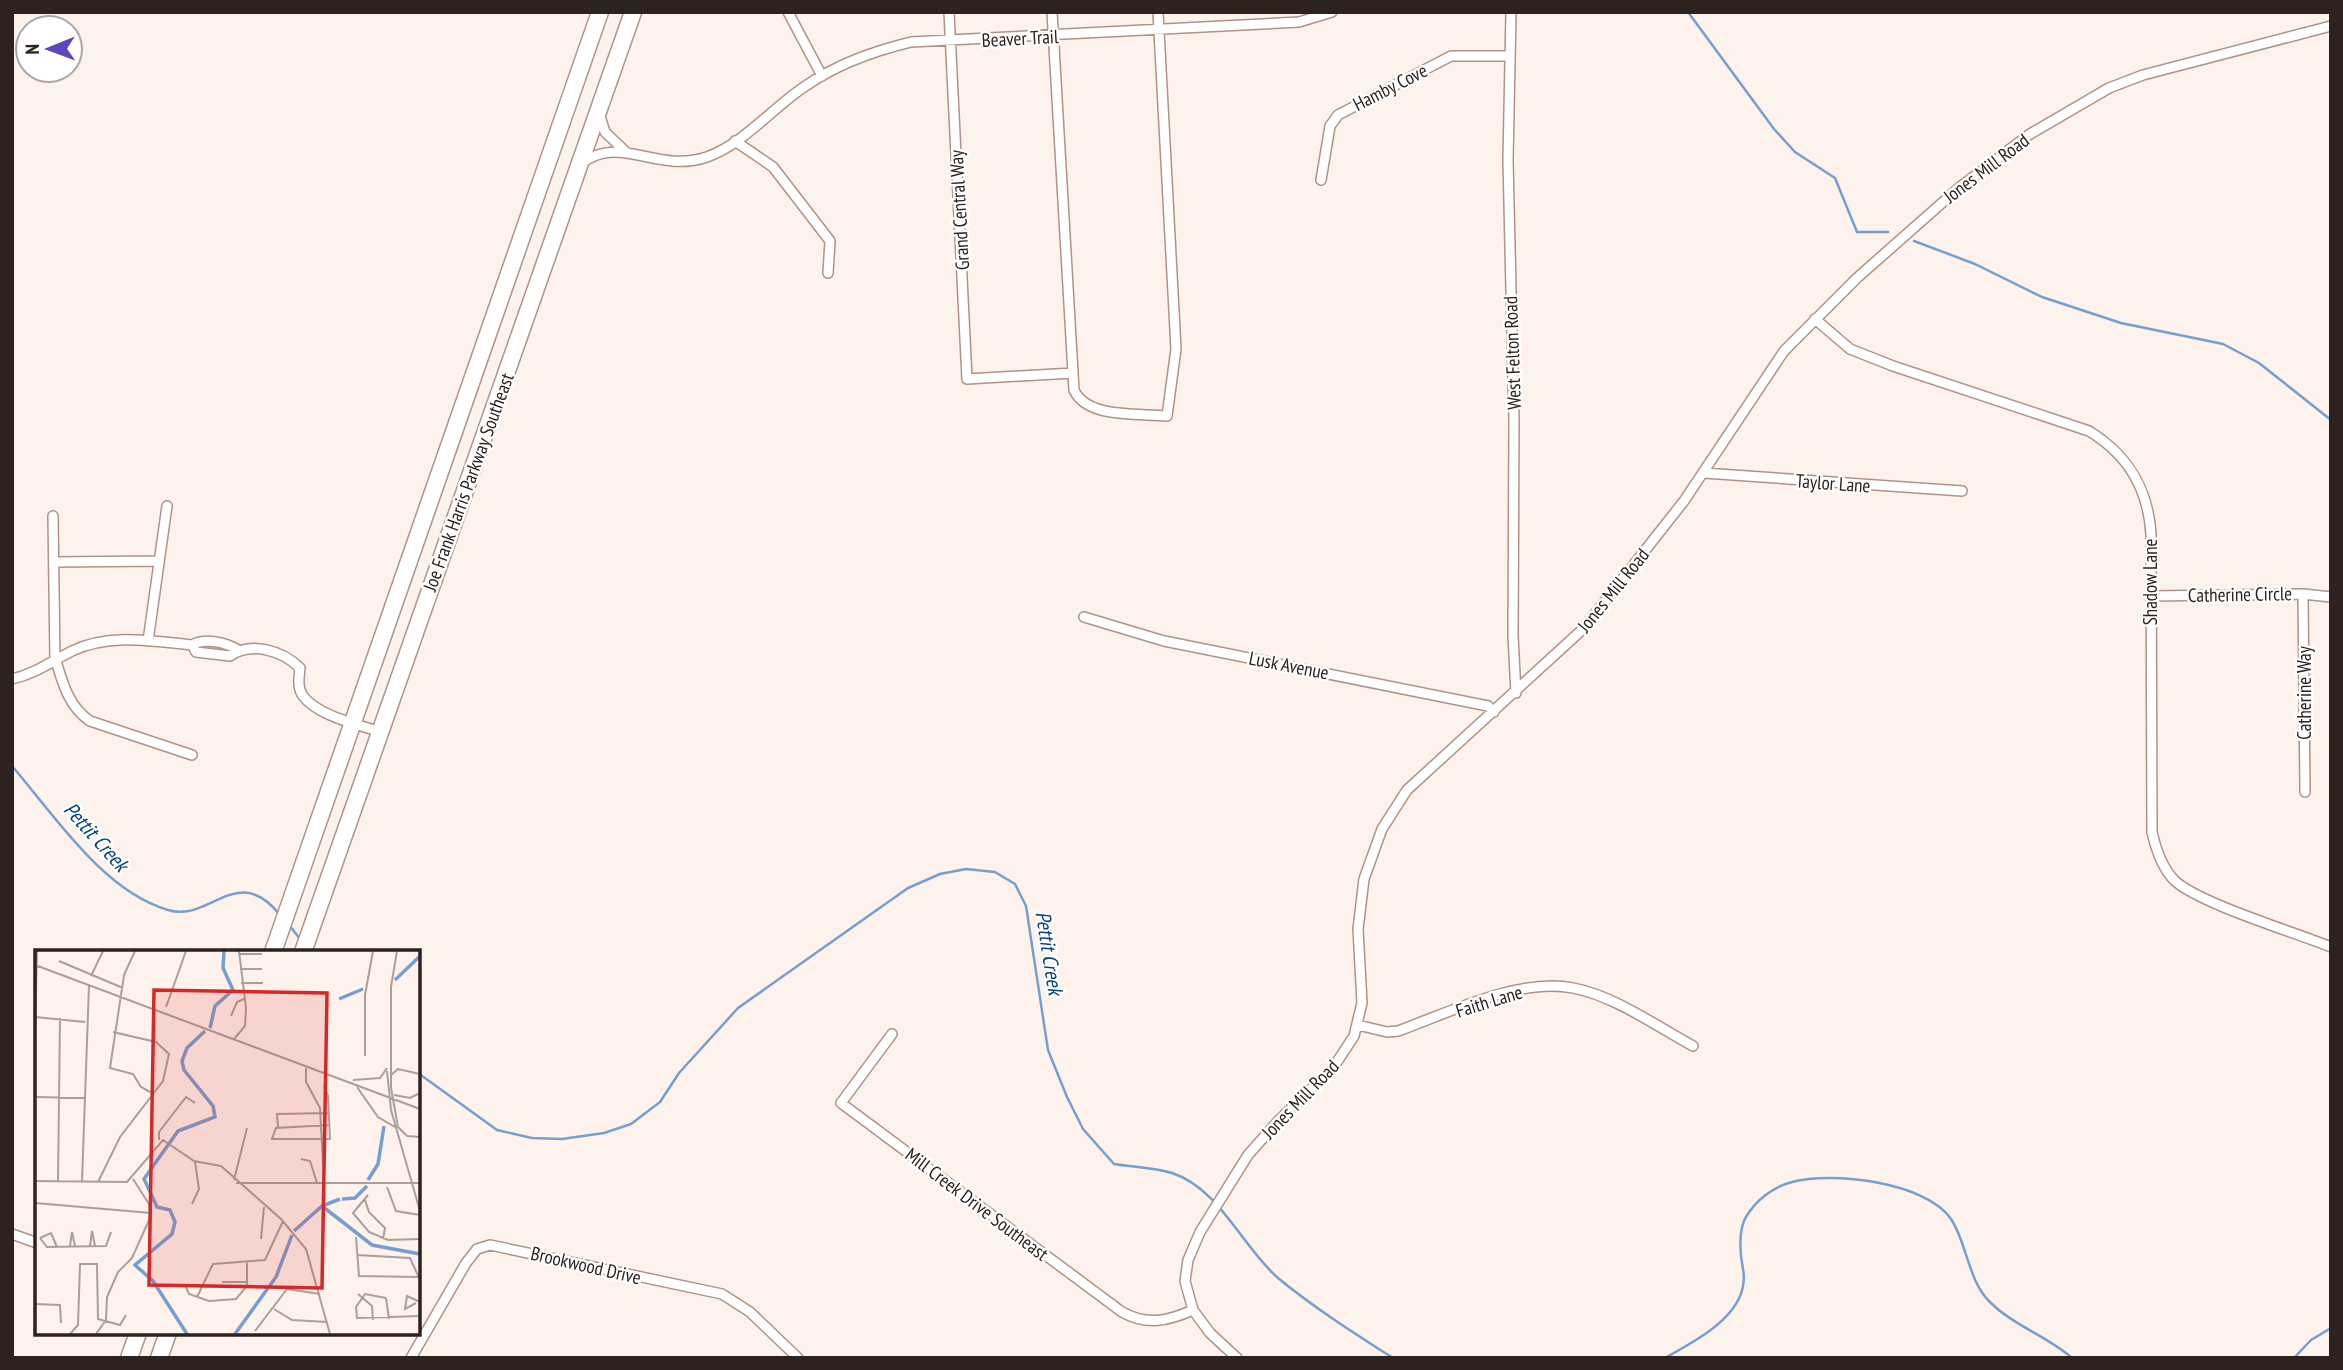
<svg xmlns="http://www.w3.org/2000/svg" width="2343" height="1370" viewBox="0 0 2343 1370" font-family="'PT Sans Narrow',sans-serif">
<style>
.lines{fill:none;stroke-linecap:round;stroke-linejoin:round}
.stream{stroke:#769fd1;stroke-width:2.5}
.street-casing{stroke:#b09386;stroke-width:12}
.highway-casing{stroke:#b09386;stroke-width:19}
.street{stroke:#fff;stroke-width:9}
.highway{stroke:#fff;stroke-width:16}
.labels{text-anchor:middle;stroke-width:5;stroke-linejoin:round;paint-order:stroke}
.street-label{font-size:19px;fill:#2d221d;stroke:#fff}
.water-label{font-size:21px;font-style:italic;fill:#05437f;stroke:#fff}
.inset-river{fill:none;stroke:#769fd1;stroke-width:3.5}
.inset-road{fill:none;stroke:#aa9f99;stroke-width:2}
.view{fill:#d62828;fill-opacity:0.15;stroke:#d62828;stroke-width:3.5}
.inset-edge{fill:none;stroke:#2d221d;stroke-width:3.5}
</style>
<rect width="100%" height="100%" fill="#fef2ec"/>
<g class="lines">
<path class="stream" d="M1688,12L1774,129L1795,152L1835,178L1857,232H1888
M1914,241L1975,264L2042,297L2121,323L2223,344L2259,363L2331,420
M12,766C55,816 103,891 168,910C210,923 237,861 280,915
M289,925L300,939
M418,1073L497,1130L532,1138L562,1139L604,1133L631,1124L660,1102L679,1073L738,1008L908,888L940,874L966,869L995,872L1015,884L1026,906L1048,1050L1067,1097L1083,1129L1114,1164C1132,1167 1154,1167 1172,1173C1219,1188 1243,1248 1278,1278C1313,1307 1354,1333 1393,1358
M1665,1358C1698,1339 1751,1313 1743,1269C1740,1254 1738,1230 1746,1217C1756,1200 1773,1187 1792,1182C1832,1171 1926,1182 1951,1219C1967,1243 1968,1280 1989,1301C2012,1325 2047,1336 2072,1358
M2294,1358L2311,1340L2331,1328"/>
<defs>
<path id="street" d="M788,12L822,76
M949,12L967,379L1073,373
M1052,12L1074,390C1087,419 1139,413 1167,416L1176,349L1158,12
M1511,12L1508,160L1514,420L1513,636L1516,693
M599,113L605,132L626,152
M735,141L773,167L830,241L828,273
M582,163C621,134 657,174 707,157C745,143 774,106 807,85C839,63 874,51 911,42L1299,22L1332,12
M1321,180L1330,126L1338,115L1451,56H1510
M1815,319L1850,349L1893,366L2089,431C2128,455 2148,488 2151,534L2152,832C2156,850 2162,868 2175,881C2201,904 2294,932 2331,947
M1704,473L1962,491
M53,516L55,662
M54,562L159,561
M2303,594L2305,792
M2150,596L2303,594L2331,597
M1084,617L1164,641L1488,706L1494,712
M148,641L167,506
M192,645L196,652L230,656C252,641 283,651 300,668C299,677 297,688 303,696C318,716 357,724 380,732
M56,661C63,684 69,707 90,721L192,755
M12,679C35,674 52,661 72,651C110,633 152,641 192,645C205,638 226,642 238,650
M1358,1025L1387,1032L1398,1031C1448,1013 1520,977 1573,988C1615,996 1656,1026 1693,1046
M892,1034L841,1103L1122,1312C1147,1326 1168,1321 1193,1310
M12,1234L37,1243
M411,1358L466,1263L477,1249L490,1245L722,1294L750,1312L798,1358
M1237,1358L1210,1333L1193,1310L1185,1281L1188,1260L1200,1232L1248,1155L1279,1120L1333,1068L1354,1036L1362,1003L1358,929L1364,879L1382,829L1407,790L1583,629L1684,501L1784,351L1857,278L1960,187L2030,134L2109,88L2143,75L2331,26"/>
<path id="highway" d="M273,952L600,12
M303,952L633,12
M129,1358L138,1333
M159,1358L168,1333"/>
</defs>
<use href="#street" class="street-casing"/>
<use href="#highway" class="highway-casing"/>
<use href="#street" class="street"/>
<use href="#highway" class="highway"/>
</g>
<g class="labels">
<g class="street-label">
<text transform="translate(1020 38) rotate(-3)" y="7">Beaver Trail</text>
<text transform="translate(1390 87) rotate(-27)" y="7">Hamby Cove</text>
<text transform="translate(1986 168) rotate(-37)" y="7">Jones Mill Road</text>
<text transform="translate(959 210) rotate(-93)" y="7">Grand Central Way</text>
<text transform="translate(1512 353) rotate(-92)" y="7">West Felton Road</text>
<text transform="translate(468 482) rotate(-70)" y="7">Joe Frank Harris Parkway Southeast</text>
<text transform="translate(1833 483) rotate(4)" y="7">Taylor Lane</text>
<text transform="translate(2150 582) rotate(-90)" y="7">Shadow Lane</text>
<text transform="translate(1613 590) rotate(-51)" y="7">Jones Mill Road</text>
<text transform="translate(2240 594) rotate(-1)" y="7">Catherine Circle</text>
<text transform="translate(1289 665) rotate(11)" y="7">Lusk Avenue</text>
<text transform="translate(2304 693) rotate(-90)" y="7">Catherine Way</text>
<text transform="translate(1489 1001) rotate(-17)" y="7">Faith Lane</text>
<text transform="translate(1300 1099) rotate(-46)" y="7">Jones Mill Road</text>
<text transform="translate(977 1204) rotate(37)" y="7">Mill Creek Drive Southeast</text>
<text transform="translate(586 1265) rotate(13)" y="7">Brookwood Drive</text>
</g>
<g class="water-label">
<text transform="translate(96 837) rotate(48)" y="7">Pettit Creek</text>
<text transform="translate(1049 953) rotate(81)" y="7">Pettit Creek</text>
</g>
</g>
<g transform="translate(35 950)">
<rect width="385" height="385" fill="#fef2ec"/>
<path class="inset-river" d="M360,30L384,7M304,49L328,39M175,78L180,56L198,40L188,18L189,1M333,230L343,214L349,176M307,249L320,248L332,236M287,256L337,295L385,304M259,281L287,256L305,249M152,384L118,331L100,315L137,284L140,272L135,260L122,257L109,229L143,181L180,167L178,156L149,120L147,111L152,98L170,81M200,384L241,327L257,285"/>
<path class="inset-road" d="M100,1L89,25L75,118L98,124L106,137L117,143M362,1L356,37V138L363,177L372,186L385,187M203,4H227M24,11L88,38M0,15L385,159M205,19H227M56,26L68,1M206,33H228M131,57L151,1M196,66L202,52L209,49M0,67L50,72M0,85L2,1M199,89L210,76L211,58L204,1M330,106V45L338,1M271,118V132L285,158L288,213M352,121L356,160L385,261M356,125L363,119L385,124M318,130L345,128L352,118M289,136L293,146L295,189H237L241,178L294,175M322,137L343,167L360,177M359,145L375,148L385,143M0,147L49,148M243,177L242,164L294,163M124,190V182L151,147L160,153M266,209L275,211L282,233M199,230L212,178M0,231L92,232L128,190L159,211L186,216L246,269L271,299L295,384M23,231L25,68M47,232L54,35M63,232L85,187L128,131L134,104L121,92L78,82M201,233H385M352,237L361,261L385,265M333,245L318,263L334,282L353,290L385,289M330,250L334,262L350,278L348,289M0,253L116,263M157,254L164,239L160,212M321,287L324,326L383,327M5,288L12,297L71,296L76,282M5,288L16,283L22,297M226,289L229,257M35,296L37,282L40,296M55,296L57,281L60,296M322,305L375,308L385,330M187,332H212M150,335L154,344L174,351L201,349L212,336V313M323,344L337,356L338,370M162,347L178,314L230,310L248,271M351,348L330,344L321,357L322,368L385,366M351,348L354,369M381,353L370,359L372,346L385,352M0,354L25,355L26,373M239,359L257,370L292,372M220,381L252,339L285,344M35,384L43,375L45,314H62L63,369L85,375L91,365M61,384L71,370L72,347L83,322L97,308L115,268L114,254L98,229"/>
<path class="view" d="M119,40L292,43L287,338L114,335Z"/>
<rect width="385" height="385" class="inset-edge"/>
</g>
<rect width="2343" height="1370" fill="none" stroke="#2d221d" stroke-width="28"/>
<g transform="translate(49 49) rotate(269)"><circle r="33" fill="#ffffff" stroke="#aba7a5" stroke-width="2"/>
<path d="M0-5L12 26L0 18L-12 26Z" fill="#5c46be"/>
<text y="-10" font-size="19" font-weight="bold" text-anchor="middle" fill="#2d221d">N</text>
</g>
</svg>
